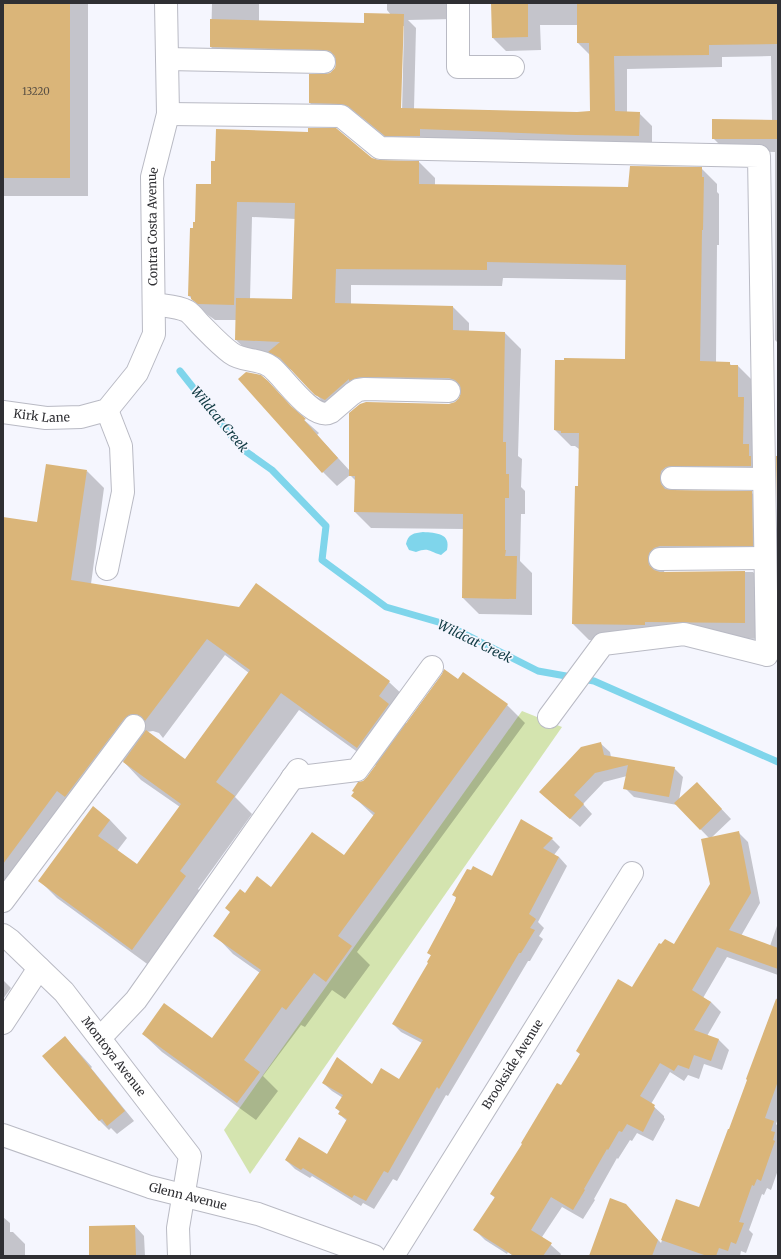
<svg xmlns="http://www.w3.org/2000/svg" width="781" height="1259" viewBox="0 0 781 1259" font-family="Merriweather,serif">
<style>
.green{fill:#d4e4af}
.water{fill:#7fd5eb}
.shadow{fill:#0003;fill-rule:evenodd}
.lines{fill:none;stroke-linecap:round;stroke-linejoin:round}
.stream{stroke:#7fd5eb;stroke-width:7}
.building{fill:#dab579}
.minor-casing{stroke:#b9bac4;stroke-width:24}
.minor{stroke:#fff;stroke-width:22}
.labels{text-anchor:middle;stroke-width:3.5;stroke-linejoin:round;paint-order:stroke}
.number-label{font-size:10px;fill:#5a5044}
.street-label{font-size:12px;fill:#2f2f33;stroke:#f5f6fe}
.water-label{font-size:13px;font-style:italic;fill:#0f3942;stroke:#f5f6fe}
</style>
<rect width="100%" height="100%" fill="#f5f6fe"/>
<path class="green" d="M522,711L562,727L250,1174L224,1130Z"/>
<path class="water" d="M423,532C436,533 451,533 447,550L441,555C429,551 428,547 416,552L409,550L406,544C408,534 414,533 423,532Z"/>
<path class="shadow" d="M3,3H88V196H3Z
M212,3H259V21L365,24L391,15L387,10V3H454V19L408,20L416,28L414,109L577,113L591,112L590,55L578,43V25H540L541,50L506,51L493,38L492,3H778V343L775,340V152L726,151L713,138L772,120L771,56L722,57V67L627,69V113H639L652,126V148H398L363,119L355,116H323L310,103L336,69L338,62L224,60L211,47ZM402,26H404L402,113L400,112Z
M372,159L380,162H419L435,178V185L629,188L701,168L717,184V192L719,194V245H717L716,363H729L732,366H738L754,382L764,471L677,487L676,492H751L767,508L768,561L665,569L664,572H753L769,588L770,639L660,637V641L589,640L573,624L579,487V449L575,446H571L555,430L626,360L627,280L503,278L502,286L351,285V305L453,307L469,323V332L505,333L521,349L518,456L522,459L521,487L525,491V514H521L520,561L532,573V615L479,614L463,598L464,529L371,528L355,512L356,481L350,475L337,486L323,472L294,411L319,433L317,435L350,471L449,404L455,403L460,398L462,394L380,392L325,404L295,372L286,367L252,356L236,340V320H215L208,315L189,296L194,229L212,185ZM252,217L296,219L293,300L250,299Z
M87,471L104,488L91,584L389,682L407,699L397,713L407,724L458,680L463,673L507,705L525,723L357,952L370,965L345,999L332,990L305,1027L301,1025L263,1076L278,1091L256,1120L162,1052L143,1034L212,1039L260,973L233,954L215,935L245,894L272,888L344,857L374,816L353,796L377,766L299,710L235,797L252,814L198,889L203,894L150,966L57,898L40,881L93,808L110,820L127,838L117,851L137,866L180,807L141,780L123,761L83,814L75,807L3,906V518L38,523ZM225,655L249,673L185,760L146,732L153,731L159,733L163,738Z
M600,743L610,752L611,757L674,768L683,777L679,800L697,783L731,819L711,838L738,832L748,842L760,903L741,936L770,946L778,923V975L727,957L703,998L711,1002L721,1012L707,1036L719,1040L729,1050L722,1070L704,1064L699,1079L688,1075L684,1081L670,1072L651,1104L664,1116V1118L665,1119L653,1141L637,1133L632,1141L630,1140L618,1159L617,1158L594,1199L595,1200L583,1219L562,1207L542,1237L561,1254L560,1256H513L508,1252L507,1254L485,1240L475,1230L495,1198L491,1194L561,1087L633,988L674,946L711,884L709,838L677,805L634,797L625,788L627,776L604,782L583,804L592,814L580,827L550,801Z
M552,839L560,847L554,855L559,857L567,866L538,922L544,928L539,936L543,939L530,961H528L448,1096L446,1095L397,1181L393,1179L374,1209L363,1203L361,1206L312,1176L310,1178L295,1169L286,1160L327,1155L347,1121L339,1114L340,1112L336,1108L343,1098L332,1091L323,1083L372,1086L400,1080L422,1043L401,1032L393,1024L429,963L432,956L428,953L457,898L453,895L492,878Z
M3,980L11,988L3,999L5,1000L3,1003Z
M778,995V1118L776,1124L778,1126V1170L771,1190L767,1188L764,1195L762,1194L749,1230L753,1234L746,1253L741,1251L740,1256H590L636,1216L661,1243L677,1200L700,1209L748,1080L747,1079Z
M65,1037L92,1067L91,1068L134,1121L117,1134L111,1128L109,1130L99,1120Z
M3,1217L10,1223V1232H13L25,1244V1256H3Z
M135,1226L144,1236L145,1256H90V1227Z"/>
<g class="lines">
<path class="stream" d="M180,371L241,448L272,470L326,526L322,560L386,607L445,624L538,671L594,681L778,762"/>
</g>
<path class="building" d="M3,3H70V178H3Z
M491,3H528V37L492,38Z
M577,3H778V44L709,45V55L614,56L615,111L640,112L639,136L576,135L420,129V136H385L348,106L341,104L309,103V74H324L330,73L335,68L336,63L335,56L330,51L324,50L210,47V19L364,23V13L404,14L401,108L577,112L590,111L589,43H577Z
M712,119L778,120V139H712Z
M308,128H336L372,158L379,160L419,161V184L628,187L630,166L702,167V177H704L703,230H702L700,361L730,362V365H738V397H744L743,444H749V456H751V466H672L666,467L661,471L660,478L661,484L665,489L672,490L752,491L753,546H660L654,548L649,553L648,560L649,565L654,570L660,572L745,571V623L645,622V625L572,624L575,486H578L579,433H561V431L554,430L555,360H564V358L625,359L626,265L487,262V270L336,269L335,303L453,306V330L505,332L503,442H506V474H509V498H505V550H506L505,556H517L516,599L462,598L463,514L354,512L355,476H349V413L360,404L366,402L449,404L455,402L459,398L461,392L460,385L455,380L449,378L363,377L356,378L349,381V379L325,400L315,395L308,388L280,358L268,352L280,342L235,340L236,298L292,299L295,203L237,202L234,305L198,304L191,299V296H188L190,228H193V222H195L196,184H211V161H215L216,129L308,132Z
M246,372L261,375L268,381L291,406L306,419L304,420L338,458L322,473L238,379Z
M776,456H778V553Z
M46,464L87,470L71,580L239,607L256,583L390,681L379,696L389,704L357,748L281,693L216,782L235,796L180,871L186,876L132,950L38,881L93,806L110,820L98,836L137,864L181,804L123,762L146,730L185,759L250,670L207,639L145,721L141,716L135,714L129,715L124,719L65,797L57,791L3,864V517L37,522Z
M444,669L458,679L463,672L508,704L338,936L352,946L326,982L314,973L286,1010L282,1007L244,1060L260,1072L237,1103L142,1034L164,1003L212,1038L261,970L213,936L230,912L225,908L240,889L245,893L257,876L271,887L312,832L344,855L375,813L351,796L354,792L352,791L358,782L363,781L367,777L442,674Z
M601,742L604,755L675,767L669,797L623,789L628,765L595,773L574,795L584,804L570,819L539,792L581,747Z
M697,782L722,809L700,830L674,803Z
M521,819L553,838L543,848L559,857L529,914L536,919L530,928L535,930L521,953H519L439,1089L437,1087L388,1173L384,1171L366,1201L354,1195L352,1198L303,1168L301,1170L285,1160L299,1137L327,1154L347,1119L338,1114L340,1111L335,1108L343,1095L322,1083L337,1057L372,1084L381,1068L399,1079L423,1040L392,1024L428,963L427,962L431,955L427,953L455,901L456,897L452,895L467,869L471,870L473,866L492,876Z
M739,831L751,893L729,930L778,948V969L717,947L692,990L711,1002L694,1030L719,1039L711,1061L694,1055L689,1069L678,1065L674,1071L660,1063L640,1096L655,1105L654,1107L655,1108L643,1132L627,1124L622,1132L619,1131L608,1150L607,1149L584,1189L585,1190L573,1210L551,1197L531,1230L552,1243L543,1256H514L473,1230L495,1197L490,1194L522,1144L521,1143L557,1083L561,1085L580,1054L576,1051L618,979L632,987L659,943L661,944L665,939L674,944L710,884L701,839Z
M776,999L778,1000V1081L765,1118L774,1121L771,1131L775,1132L773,1140L775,1141L761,1181L757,1179L754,1186L752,1185L739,1222L744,1223L736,1244L731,1242L728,1251L719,1248L716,1256H707L661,1240L676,1199L699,1207L728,1129H729L747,1080L746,1079Z
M65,1036L125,1111L107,1126L102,1119L99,1121L42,1056Z
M610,1198L626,1204L658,1240L652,1256H589Z
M135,1225L136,1255L89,1256V1226Z"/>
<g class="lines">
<defs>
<g id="minor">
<path d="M458,3V67H513"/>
<path d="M167,59L324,62"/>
<path d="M168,114L341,116L380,148L759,156L767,655L684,634L603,644L549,717"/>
<path d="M154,304C164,306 177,306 187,311C192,314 196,320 200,324C210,334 220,345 231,353C243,362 259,358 271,367C284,377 313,422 331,412L352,394L358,390L365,389L449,391"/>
<path d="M107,410L121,446L123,492L107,569"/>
<path id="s1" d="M3,412L46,418L81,417L107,410L137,373L154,334L152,177L168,114L166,3"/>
<path d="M672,478L764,479"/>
<path d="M660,559L765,558"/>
<path d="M292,778L357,770L432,667"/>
<path d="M3,901L134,726"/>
<path id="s2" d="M3,935L10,940L64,992L190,1156L178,1228L179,1256"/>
<path d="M3,1023L39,968"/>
<path d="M100,1038L136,1000L298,770"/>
<path id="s3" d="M3,1135L150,1187L258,1214L374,1256"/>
<path id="s4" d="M393,1256L632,873"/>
</g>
</defs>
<use href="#minor" class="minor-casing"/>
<use href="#minor" class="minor"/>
</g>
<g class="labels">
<g class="number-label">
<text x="36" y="95">13220</text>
</g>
<g class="street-label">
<text dy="4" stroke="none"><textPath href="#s1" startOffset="303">Contra Costa Avenue</textPath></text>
<text dy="4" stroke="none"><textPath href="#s1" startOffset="39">Kirk Lane</textPath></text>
<text dy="4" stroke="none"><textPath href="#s2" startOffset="165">Montoya Avenue</textPath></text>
<text dy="4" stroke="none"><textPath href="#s4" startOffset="226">Brookside Avenue</textPath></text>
<text dy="4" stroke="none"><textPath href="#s3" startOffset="195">Glenn Avenue</textPath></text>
</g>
<g class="water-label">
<text transform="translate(220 419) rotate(50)" y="5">Wildcat Creek</text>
<text transform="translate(475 641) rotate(26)" y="5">Wildcat Creek</text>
</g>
</g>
<rect width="781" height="1259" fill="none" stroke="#2f2f33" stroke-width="8"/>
</svg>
